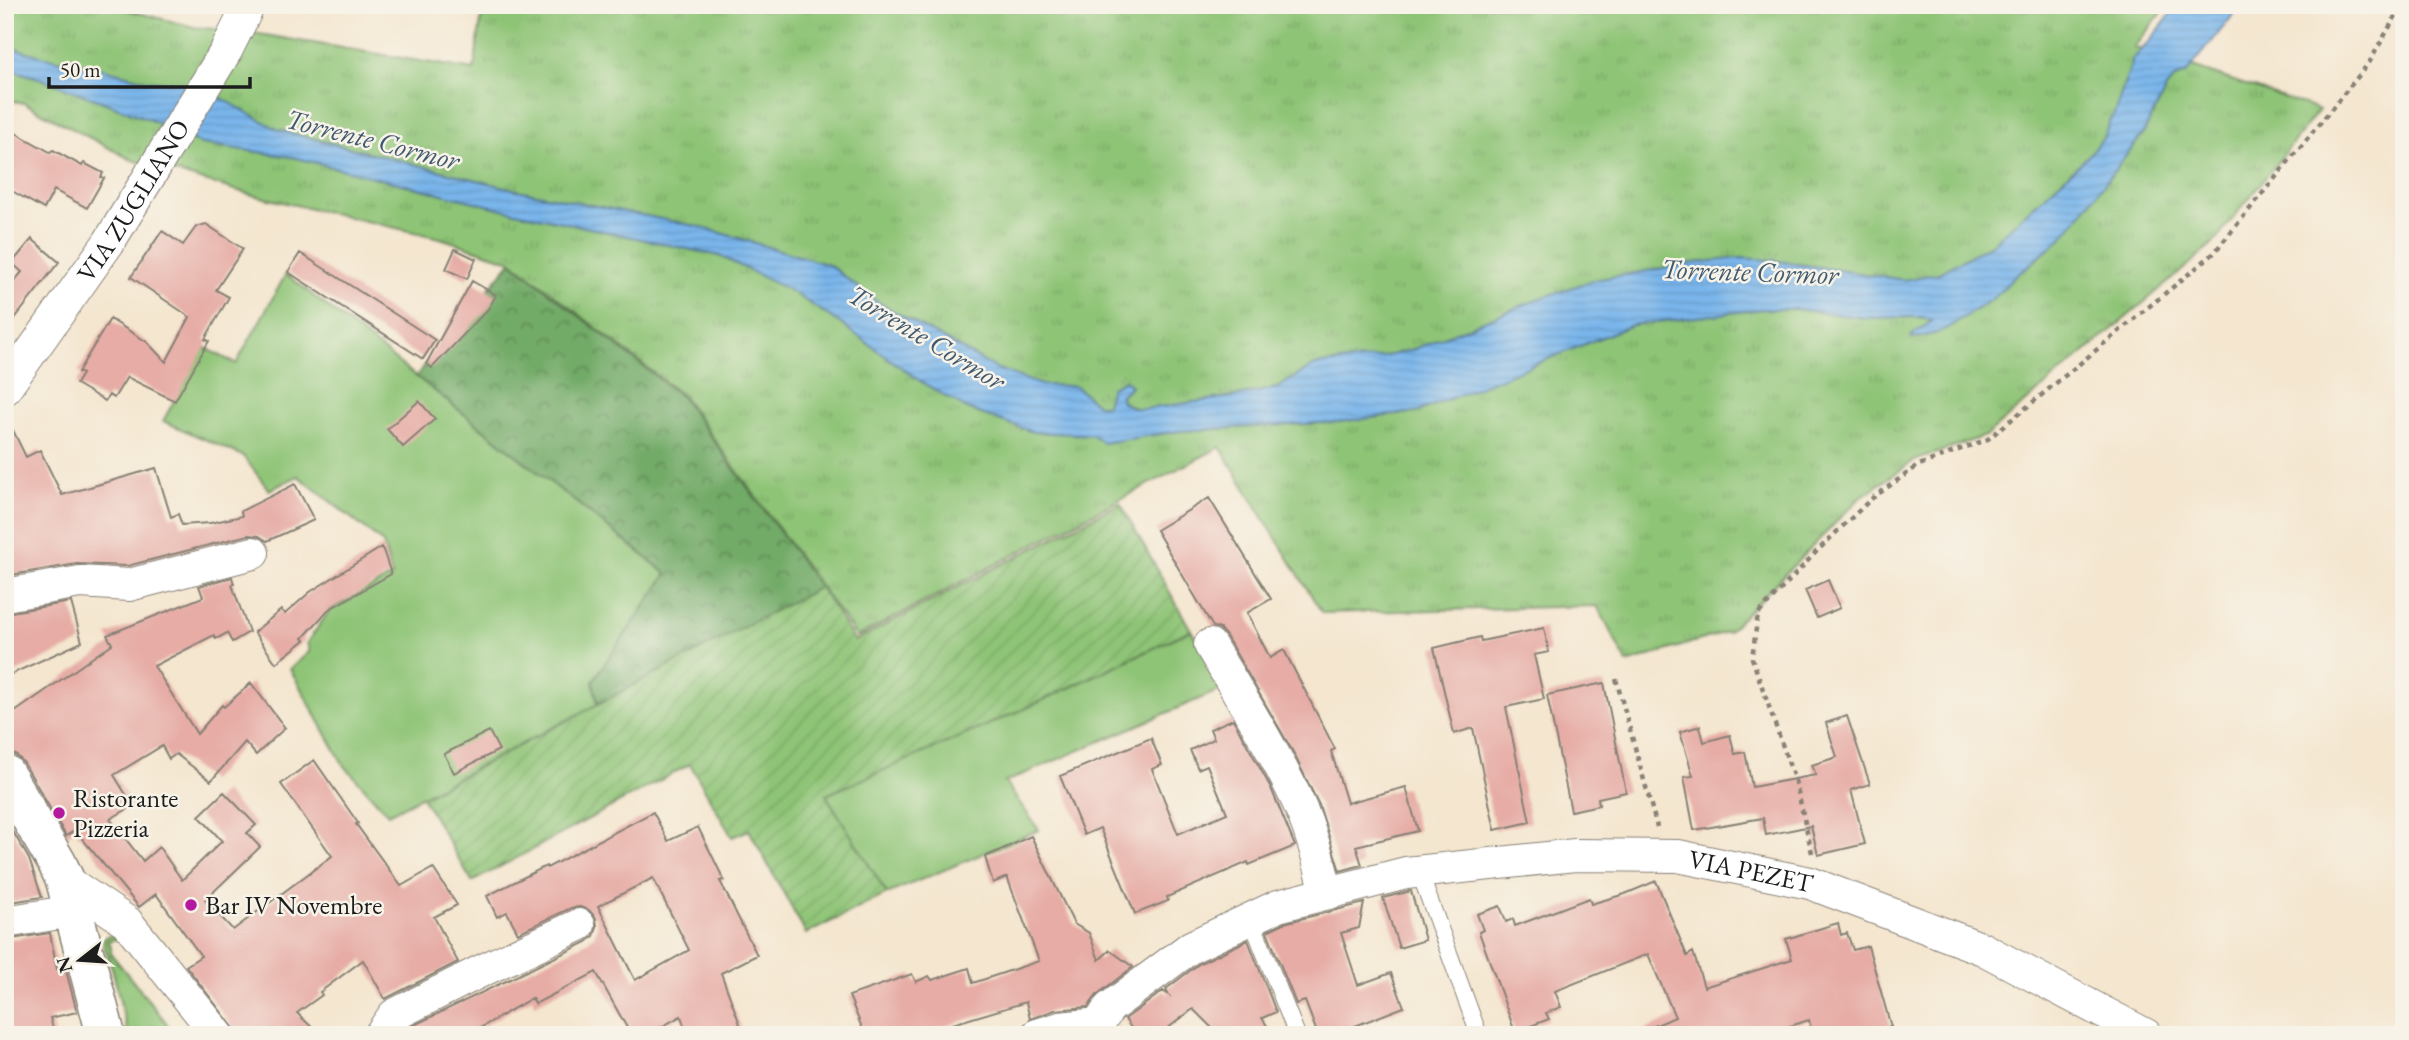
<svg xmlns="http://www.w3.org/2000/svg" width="2409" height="1040" viewBox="0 0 2409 1040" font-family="'EB Garamond',serif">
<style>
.grass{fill:#8ec476;stroke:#557049;stroke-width:2}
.forest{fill:url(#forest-crowns);stroke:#476342;stroke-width:2}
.park{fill:url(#park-tufts);stroke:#557049;stroke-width:2}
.garden{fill:url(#garden-furrows);stroke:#557049;stroke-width:2}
.water{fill:url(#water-rules);stroke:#4a6884;stroke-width:2}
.building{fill:#e6aca5;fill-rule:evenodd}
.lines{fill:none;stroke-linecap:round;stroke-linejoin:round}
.service-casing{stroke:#888176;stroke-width:18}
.minor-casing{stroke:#888176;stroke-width:34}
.secondary-casing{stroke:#888176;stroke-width:41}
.path{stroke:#888176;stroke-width:4.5;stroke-dasharray:5 5;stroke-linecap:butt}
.service{stroke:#fff;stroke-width:16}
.minor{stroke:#fff;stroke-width:32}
.secondary{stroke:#fff;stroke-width:38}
.poi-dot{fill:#b5179e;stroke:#f7f3e8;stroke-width:2.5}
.labels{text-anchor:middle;stroke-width:5;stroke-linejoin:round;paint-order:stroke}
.street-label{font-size:26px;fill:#1c1c1c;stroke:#f7f3e8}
.poi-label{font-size:26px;fill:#1c1c1c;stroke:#f7f3e8;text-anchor:start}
.water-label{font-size:28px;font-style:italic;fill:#41596f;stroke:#f7f3e8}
</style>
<defs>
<pattern id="forest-crowns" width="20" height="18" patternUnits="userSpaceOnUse" patternTransform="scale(1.75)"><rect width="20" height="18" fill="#72aa67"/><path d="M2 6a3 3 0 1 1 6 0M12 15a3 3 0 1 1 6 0" fill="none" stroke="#5d8a54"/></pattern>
<pattern id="park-tufts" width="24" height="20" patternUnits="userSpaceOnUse" patternTransform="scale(1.75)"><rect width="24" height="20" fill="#8ec476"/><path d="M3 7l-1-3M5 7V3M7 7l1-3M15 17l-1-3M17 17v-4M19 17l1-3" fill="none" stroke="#7aa866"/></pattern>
<pattern id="garden-furrows" width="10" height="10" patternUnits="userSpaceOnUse" patternTransform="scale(1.75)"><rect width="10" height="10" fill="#8ec476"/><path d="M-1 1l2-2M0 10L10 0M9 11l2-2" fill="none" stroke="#7aa866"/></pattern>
<pattern id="water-rules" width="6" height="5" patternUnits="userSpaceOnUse" patternTransform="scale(1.75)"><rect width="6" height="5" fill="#79b5eb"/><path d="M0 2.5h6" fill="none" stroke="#689bc9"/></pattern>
</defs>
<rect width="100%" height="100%" fill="#f7f3e8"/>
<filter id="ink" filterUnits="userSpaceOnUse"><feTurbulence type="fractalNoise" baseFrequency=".0143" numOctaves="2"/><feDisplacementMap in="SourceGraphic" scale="14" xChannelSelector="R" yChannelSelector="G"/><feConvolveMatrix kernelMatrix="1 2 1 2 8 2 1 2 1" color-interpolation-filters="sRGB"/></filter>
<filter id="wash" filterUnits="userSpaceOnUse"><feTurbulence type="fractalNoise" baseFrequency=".00686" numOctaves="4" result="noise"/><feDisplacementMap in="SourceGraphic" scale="28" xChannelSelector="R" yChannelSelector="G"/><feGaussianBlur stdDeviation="1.57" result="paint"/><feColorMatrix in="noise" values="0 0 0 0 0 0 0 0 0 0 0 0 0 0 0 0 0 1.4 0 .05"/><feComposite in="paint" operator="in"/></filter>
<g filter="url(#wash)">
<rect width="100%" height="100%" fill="#f4e6cf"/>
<path class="grass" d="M286,274L667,574L593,681L598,704L388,814L343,764L290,669L310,651L307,643L329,611L392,576L383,543L298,476L269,490L243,456L163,421L204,347L236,364Z
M1191,630L1225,688L1005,782L1039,830L887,894L826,795L1024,709Z
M117,935L124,937L108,941L111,947V954L166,1022L172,1035H128L113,971L103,943L104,939L108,936Z"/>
<path class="forest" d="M511,262L682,397L820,587L598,704L593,681L667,574L416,376Z"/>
<path class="park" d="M5,5H108L194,27L253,33L474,70L483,5H2168L2134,47L2319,110L2212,245L1987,435L1914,461L1862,496L1729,631L1627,663L1597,606L1322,613L1220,447L857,637L683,396L511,261L440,238L256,196L132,160L24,103L5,100Z"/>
<path class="garden" d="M1120,503L1191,630L1024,709L826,795L887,894L806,934L749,830L732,837L690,764L472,882L422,797L820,587L855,641Z"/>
<path class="water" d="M2178,5H2241L2187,73L2173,80L2166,89L2143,134L2062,238L2011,280L1995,297L1941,332L1911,339L1912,335L1932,321L1922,317L1865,318L1796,309H1763L1632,325L1417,412L1339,422L1180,431L1103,443L1093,435L1033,432L967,409L920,381L837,321L789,290L720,256L515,212L292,157L201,144L151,120L42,79L5,68V46L64,62L97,67L145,80L198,85L279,130L517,190L701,227L829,265L876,301L995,368L1041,385L1075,386L1098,405H1106L1111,387L1125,380L1131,386L1121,395L1122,402L1136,409H1145L1237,396L1277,388L1315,365L1383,357L1414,349L1541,298L1594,280L1693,263L1740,258L1771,260L1904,280L1939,273L1992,244L2087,157L2103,138L2116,109L2133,59L2148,43Z"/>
<g id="blocks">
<path class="building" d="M5,127L50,152L53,150L82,166L84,163L103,173L101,177L104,178L87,208L54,190L44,209L5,187Z
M206,224L243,249L216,290L229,297L205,339L209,341L175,401L127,377L114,398L109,395L105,401L76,384L82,374L78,372L110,319L147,342L166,362L190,317L131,277L162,231L183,245L196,227Z
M32,239L59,262L5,331V292L22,272L12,263Z
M455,249L476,259L467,279L446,269Z
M300,253L435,340L423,359L288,272Z
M472,281L496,295L489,308L432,368L426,364Z
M419,401L435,419L403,447L387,429Z
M5,414L26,457L40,450L62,495L156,468L171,517L178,514L182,525L210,523L242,516L241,511L295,484L314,520L267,541L259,536L248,535L127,566L77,564L5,576Z
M1209,498L1271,599L1247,613L1270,658L1284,650L1335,749L1331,751L1347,803L1406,787L1418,831L1356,846L1362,865L1340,871L1319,805L1293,752L1226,636L1220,629L1213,627L1156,530Z
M382,547L391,574L328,610L303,638L305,640L276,663L254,632L281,610L285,614L310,592Z
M232,577L234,584L232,585L249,632L232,642L227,633L216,639L214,635L154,666L197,734L222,705L224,707L251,683L285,728L256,755L245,742L211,781L176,754L169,759L162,746L114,775L133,806L110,819L143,861L159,847L182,880L222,841L199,816L224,792L256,825L247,833L260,847L205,900L233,930L332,856L281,784L314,760L358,823L356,824L401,886L433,868L457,905L434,917L458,962L385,999L363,960L320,992L322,995L297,1013L320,1035H239L186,966L201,956L156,894L139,907L75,830L66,836L24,763L16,755L5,752V719L112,644L107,635L203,597L199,586Z
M1828,580L1840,608L1817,618L1805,590Z
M71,602L82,642L5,677V613Z
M1544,628L1549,652L1534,655L1544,699L1506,707L1530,822L1495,830L1473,728L1454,734L1434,648L1480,637L1481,641Z
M1604,683L1626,792L1598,798L1599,805L1571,811L1547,695Z
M1847,716L1870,784L1851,790L1865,844L1818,855L1811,826L1766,835L1763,818L1694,830L1684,777L1693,776L1680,732L1700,726L1704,742L1730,735L1735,754L1745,752L1752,787L1816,775L1812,765L1837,757L1826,723Z
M1233,719L1271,788L1295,846L1249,865L1248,862L1167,897L1168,901L1135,914L1100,828L1084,835L1060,776L1151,738L1162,765L1152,769L1178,834L1227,813L1207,765L1198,769L1190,750L1214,739L1210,729Z
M489,731L499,750L454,773L444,754Z
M653,812L668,841L698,827L724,880L720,881L757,955L721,973L744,1035H687L681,1016L647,1035H631L596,972L535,1004L532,998L480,1028L484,1035H404L406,1029L587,942L594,936L597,927L596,918L589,910L580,907L571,908L518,933L507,912L497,917L487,896L546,866L547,868ZM653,878L689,950L635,980L598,906Z
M5,818L29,859L42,897L5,903Z
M1031,836L1074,924L1089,933L1099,960L1110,950L1133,967L1098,994L1088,1007L1055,1010L1030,1019L1026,1002L916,1035H865L849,996L912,974L916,982L929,976L932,980L969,968L973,983L1039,961L1007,877L993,883L985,857Z
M1656,881L1687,956L1693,952L1704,987L1792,959L1786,939L1838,923L1841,935L1847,933L1853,950L1868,946L1891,1027L1863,1035H1813L1809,1020L1761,1035H1634L1675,1017L1648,954L1555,991L1561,1007L1546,1013L1549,1019L1515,1032L1479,932L1483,930L1477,914L1500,906L1506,922L1513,919L1515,926L1589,898L1591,904L1625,894Z
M1411,891L1425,940L1399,948L1383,898Z
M1364,903L1359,928L1341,933L1358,985L1391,973L1404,1007L1352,1027L1355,1035H1318L1305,1001L1296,1004L1267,931L1284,923Z
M50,933L57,969L65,967L77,1012L50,1018L55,1035H5V1014L11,1011L5,994V940Z
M1248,940L1276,1012L1262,1018L1273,1035H1219L1193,1009L1159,1035H1136L1125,1019L1163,991L1169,995L1166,989L1200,963Z"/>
</g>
</g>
<g filter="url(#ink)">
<use href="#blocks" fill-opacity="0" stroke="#888176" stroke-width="2"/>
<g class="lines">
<defs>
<path id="service" d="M1419,871L1479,1035
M1251,919L1297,1035"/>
<g id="minor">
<path id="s1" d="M5,389L109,242L226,51L249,5"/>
<path d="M5,595L80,582L129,585L253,553"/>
<path d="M1210,645C1240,696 1272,747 1297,800C1311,830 1319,861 1327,893"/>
<path d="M65,880L127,922L218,1035"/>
<path d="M5,922L73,911"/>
<path d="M380,1035L394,1015L479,972L579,925"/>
<path id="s2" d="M1037,1035L1060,1028L1099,1024L1109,1008L1191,947L1278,906L1406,873L1575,855L1678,856L1810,883L1983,949L2146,1035"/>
</g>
<path id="secondary" d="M5,774L57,863L65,880L106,1035"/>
</defs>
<use href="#service" class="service-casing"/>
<use href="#minor" class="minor-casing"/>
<use href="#secondary" class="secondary-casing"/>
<path class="path" d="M1616,679L1657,827
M1812,853L1796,784L1752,658L1758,614L1818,550L1871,499L1919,465L1988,439L2213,254L2369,63L2402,5"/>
<use href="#service" class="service"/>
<use href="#minor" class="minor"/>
<use href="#secondary" class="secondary"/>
</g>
</g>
<g class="poi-dot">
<circle cx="59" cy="813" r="7"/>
<circle cx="191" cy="905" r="7"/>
</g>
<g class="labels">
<g class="street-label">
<text dy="9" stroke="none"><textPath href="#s1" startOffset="228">VIA ZUGLIANO</textPath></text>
<text dy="9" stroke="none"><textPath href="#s2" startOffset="760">VIA PEZET</textPath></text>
</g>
<g class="poi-label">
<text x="73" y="807">Ristorante<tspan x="73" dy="30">Pizzeria</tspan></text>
<text x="205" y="914">Bar IV Novembre</text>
</g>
<g class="water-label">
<text transform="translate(373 139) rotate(14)" y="10">Torrente Cormor</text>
<text transform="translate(1750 271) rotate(2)" y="10">Torrente Cormor</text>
<text transform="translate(927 337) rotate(31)" y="10">Torrente Cormor</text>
</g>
</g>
<rect width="2409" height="1040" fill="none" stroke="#f7f3e8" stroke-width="28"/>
<g transform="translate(80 960) rotate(253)" stroke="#f7f3e8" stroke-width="5" paint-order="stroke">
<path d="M0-5L12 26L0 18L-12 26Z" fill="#1c1c1c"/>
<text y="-10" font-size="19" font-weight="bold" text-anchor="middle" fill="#1c1c1c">N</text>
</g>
<path d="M49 77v10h201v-10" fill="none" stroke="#1c1c1c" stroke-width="3.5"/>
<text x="60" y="77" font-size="21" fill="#1c1c1c" stroke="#f7f3e8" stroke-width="5" paint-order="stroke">50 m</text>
</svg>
